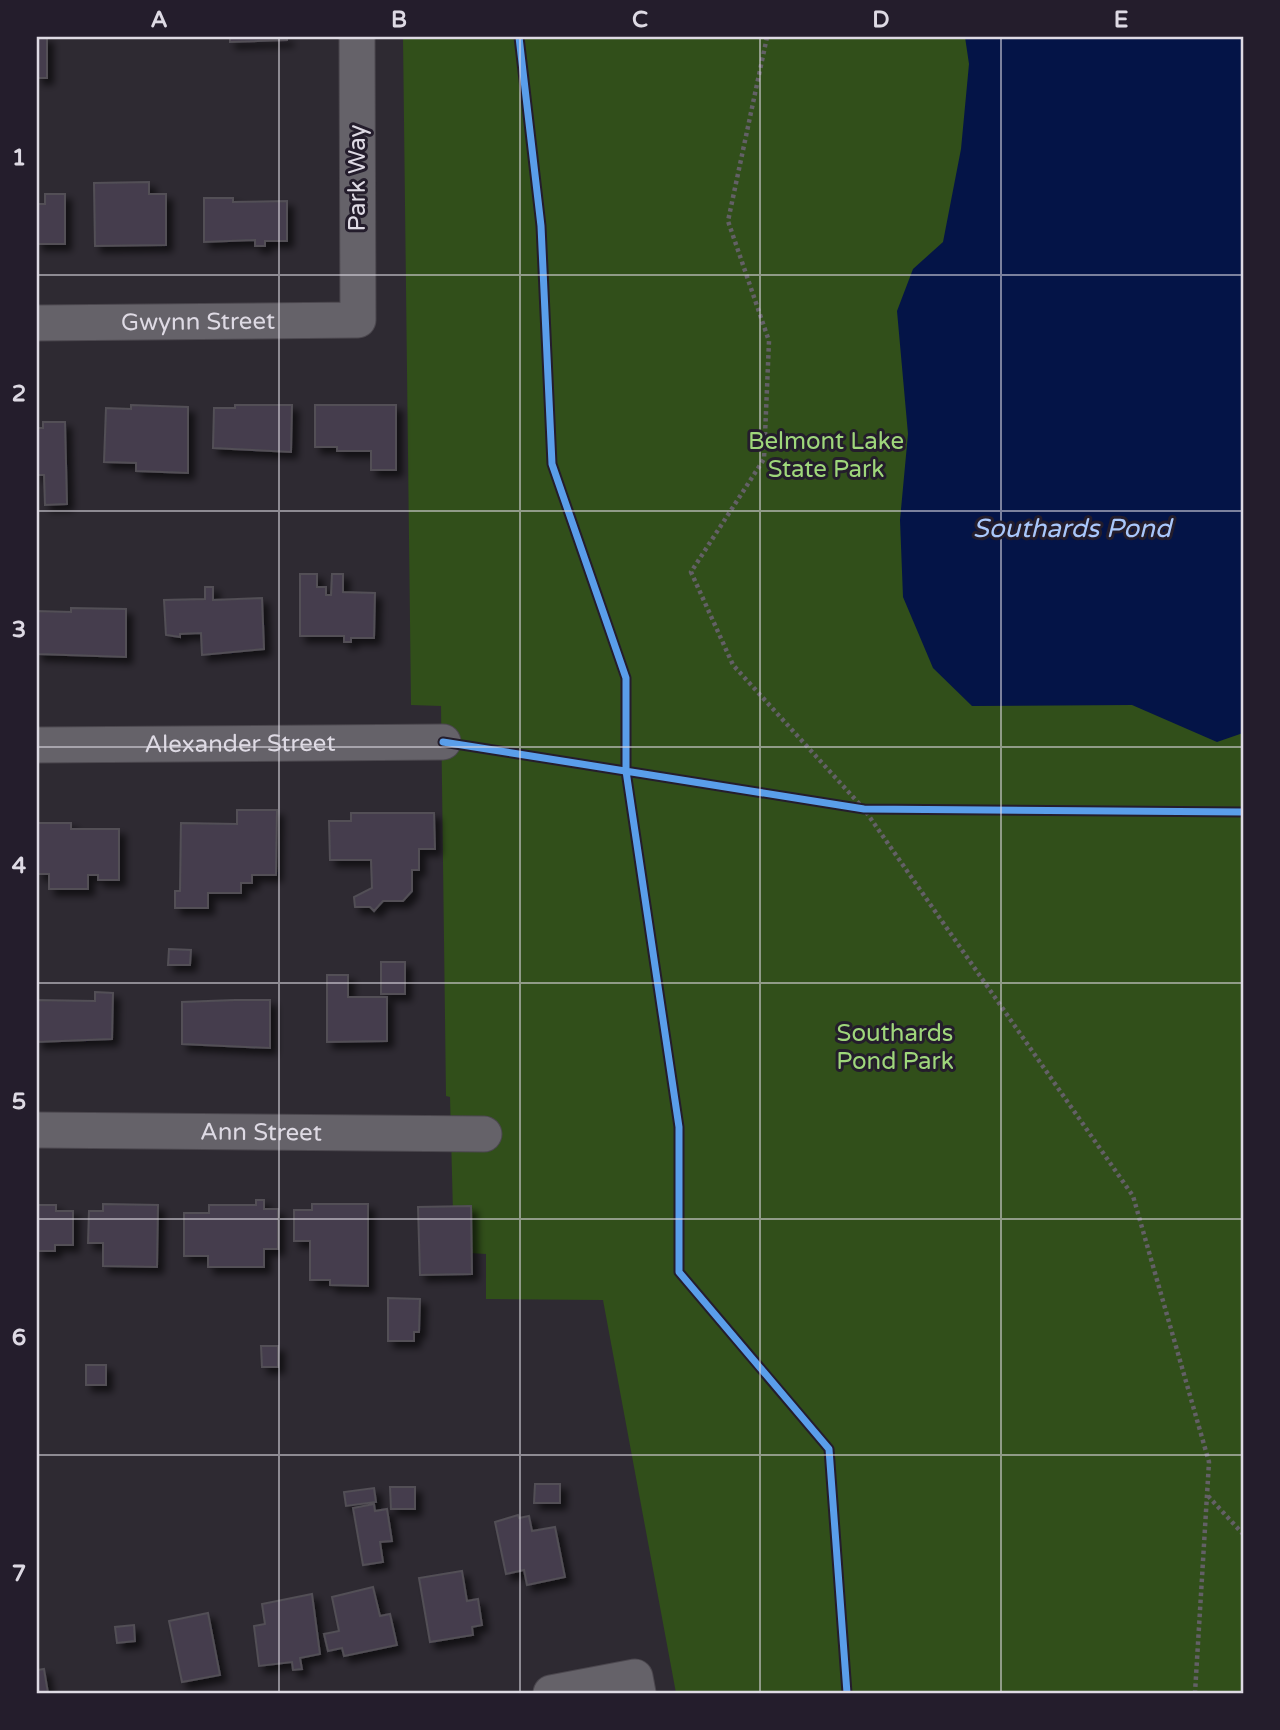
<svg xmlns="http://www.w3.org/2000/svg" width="1280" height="1730" viewBox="0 0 1280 1730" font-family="'Varela Round',sans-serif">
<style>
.green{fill:#314f1a}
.water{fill:#041447}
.building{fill:#453e4d;stroke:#524f56;stroke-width:2;filter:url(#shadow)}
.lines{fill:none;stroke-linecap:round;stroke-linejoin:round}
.minor-casing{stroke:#4b474e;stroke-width:37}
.path{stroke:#636066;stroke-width:4.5;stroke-dasharray:3.5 3.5;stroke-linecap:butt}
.minor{stroke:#656269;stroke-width:35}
.cycleway-casing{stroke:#241d2c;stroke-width:11}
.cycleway{stroke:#5a9eea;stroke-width:7}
.grid{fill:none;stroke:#dedae4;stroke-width:2;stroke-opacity:0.55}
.labels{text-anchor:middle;stroke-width:6;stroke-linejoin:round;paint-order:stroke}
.street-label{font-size:24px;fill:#dedae4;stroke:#241d2c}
.park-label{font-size:24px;fill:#9fd77b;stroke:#241d2c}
.water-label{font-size:26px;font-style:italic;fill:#a9c7fb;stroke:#241d2c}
.neatline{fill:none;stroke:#dedae4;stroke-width:2.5}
.grid-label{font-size:23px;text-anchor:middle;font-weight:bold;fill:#dedae4}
</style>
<defs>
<filter id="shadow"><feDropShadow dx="6" dy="6" stdDeviation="3.5" flood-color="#0009"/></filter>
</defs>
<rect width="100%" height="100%" fill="#2e2a32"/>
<path class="green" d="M403,37H1243V1693H676L603,1300L486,1299V1254L454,1252L450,1097L446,1096L441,706L411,705Z"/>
<path class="water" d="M965,37H1243V733L1217,742L1132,705L972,706L933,668L903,597L900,520L908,434L897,311L913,269L943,242L961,149L969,64Z"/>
<path class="building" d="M37,37H47V78H37Z
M230,37H287V40L230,42Z
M149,182V194H166V245L95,246L94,183Z
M45,194H65V244H37V204H45Z
M204,198H233V202L287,201V241H265V246H255V240L204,242Z
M131,405L188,407V473L136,471V463L104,462L106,408L131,409Z
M235,405H292L291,452L213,448L214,408H235Z
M315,405H396V470H371V451H337V447H315Z
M43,422H65L67,504L45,505L44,475H37V428H43Z
M300,574H317V587H326V595H331L332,574H343V592L375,593L374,638H351V642H344V636H300Z
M205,587H213V600L262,598L264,649L202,655L201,633L180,634V637L166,635L164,600L205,599Z
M71,608L126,609V657L37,654V611L71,612Z
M237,810H277L276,875H252V883H241V893H208V908H175V891H180L181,823L237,824Z
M351,813H434L435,849H419V870H412V891L403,901H383L374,911L370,907H355L354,897L372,888L371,860H330L329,821H351Z
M38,823H71V829H119V880H98V875H88V889H49V874H38Z
M169,949L191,950L190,965H168Z
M381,962H405V994H381Z
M327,975H348V997H387V1041L327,1042Z
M95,992L113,993L112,1039L37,1042V1000L95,1001Z
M235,1000H270V1048L182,1044V1002Z
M256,1200H264V1209H278V1249H264V1267H208V1256H184V1213H209V1205H256Z
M103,1204L158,1205L157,1267L103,1266V1243H88L89,1211H103Z
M312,1204H368V1286L330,1285V1280H310V1241H294V1210H312Z
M37,1205H56V1211H73V1245H55V1251H37Z
M471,1206L472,1274L420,1275L418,1207Z
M388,1298L420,1299L419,1332H414V1341H388Z
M261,1346H278V1367H262Z
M86,1365H106V1385H86Z
M535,1484H560V1503H534Z
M390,1487H415V1509H391Z
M374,1488L376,1502L346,1506L344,1492Z
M374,1504L375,1511L387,1509L392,1541L380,1542L383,1562L363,1565L353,1508Z
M518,1515L519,1518L529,1516L532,1531L555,1527L565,1577L527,1585L524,1570L506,1574L495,1522Z
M462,1571L467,1601L478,1599L482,1625L472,1627L473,1635L430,1642L419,1578Z
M373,1587L380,1616L390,1614L397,1645L344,1656L342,1648L328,1651L324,1634L339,1631L332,1597Z
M312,1594L320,1654L300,1658L302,1669L293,1670L292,1662L259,1666L254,1626L265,1624L262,1604Z
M208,1613L220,1675L182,1682L169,1621Z
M134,1625L135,1641L117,1643L115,1627Z
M44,1669L48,1693H37V1670Z"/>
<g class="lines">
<defs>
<g id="minor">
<path id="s1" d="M37,323L358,320L357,37"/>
<path id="s2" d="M37,745L443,742"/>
<path id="s3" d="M37,1130L484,1134"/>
<path d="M551,1693L635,1677L638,1693"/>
</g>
</defs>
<use href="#minor" class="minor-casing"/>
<path class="path" d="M767,37L728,221L769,341L764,459L691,572L733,665L864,809L1133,1196L1209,1462L1195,1693
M1208,1496L1243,1534"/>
<use href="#minor" class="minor"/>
<defs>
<path id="cycleway" d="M519,37L541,226L552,464L626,678V771L679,1127V1272L829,1449L847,1693
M443,742L864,809L1243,812"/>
</defs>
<use href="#cycleway" class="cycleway-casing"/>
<use href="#cycleway" class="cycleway"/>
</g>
<path class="grid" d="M279,37V1693M520,37V1693M760,37V1693M1001,37V1693M37,275H1243M37,511H1243M37,747H1243M37,983H1243M37,1219H1243M37,1455H1243"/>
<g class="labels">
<g class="street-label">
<text transform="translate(357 178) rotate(-90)" y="8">Park Way</text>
<text dy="8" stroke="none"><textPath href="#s1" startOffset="161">Gwynn Street</textPath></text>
<text dy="8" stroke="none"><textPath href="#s2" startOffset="203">Alexander Street</textPath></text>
<text dy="8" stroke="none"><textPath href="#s3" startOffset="224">Ann Street</textPath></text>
</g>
<g class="park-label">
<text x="826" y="449">Belmont Lake<tspan x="826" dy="28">State Park</tspan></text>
<text x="895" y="1041">Southards<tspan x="895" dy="28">Pond Park</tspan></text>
</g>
<g class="water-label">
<text x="1072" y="537">Southards Pond</text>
</g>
</g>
<rect width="1280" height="1730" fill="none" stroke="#241d2c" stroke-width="77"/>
<rect x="38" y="38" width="1204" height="1654" class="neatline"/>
<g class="grid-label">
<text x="159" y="27">A</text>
<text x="399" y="27">B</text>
<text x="640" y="27">C</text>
<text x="881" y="27">D</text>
<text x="1121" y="27">E</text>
<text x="19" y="165">1</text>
<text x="19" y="401">2</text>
<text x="19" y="637">3</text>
<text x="19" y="873">4</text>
<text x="19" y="1109">5</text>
<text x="19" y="1345">6</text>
<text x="19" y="1581">7</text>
</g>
</svg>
